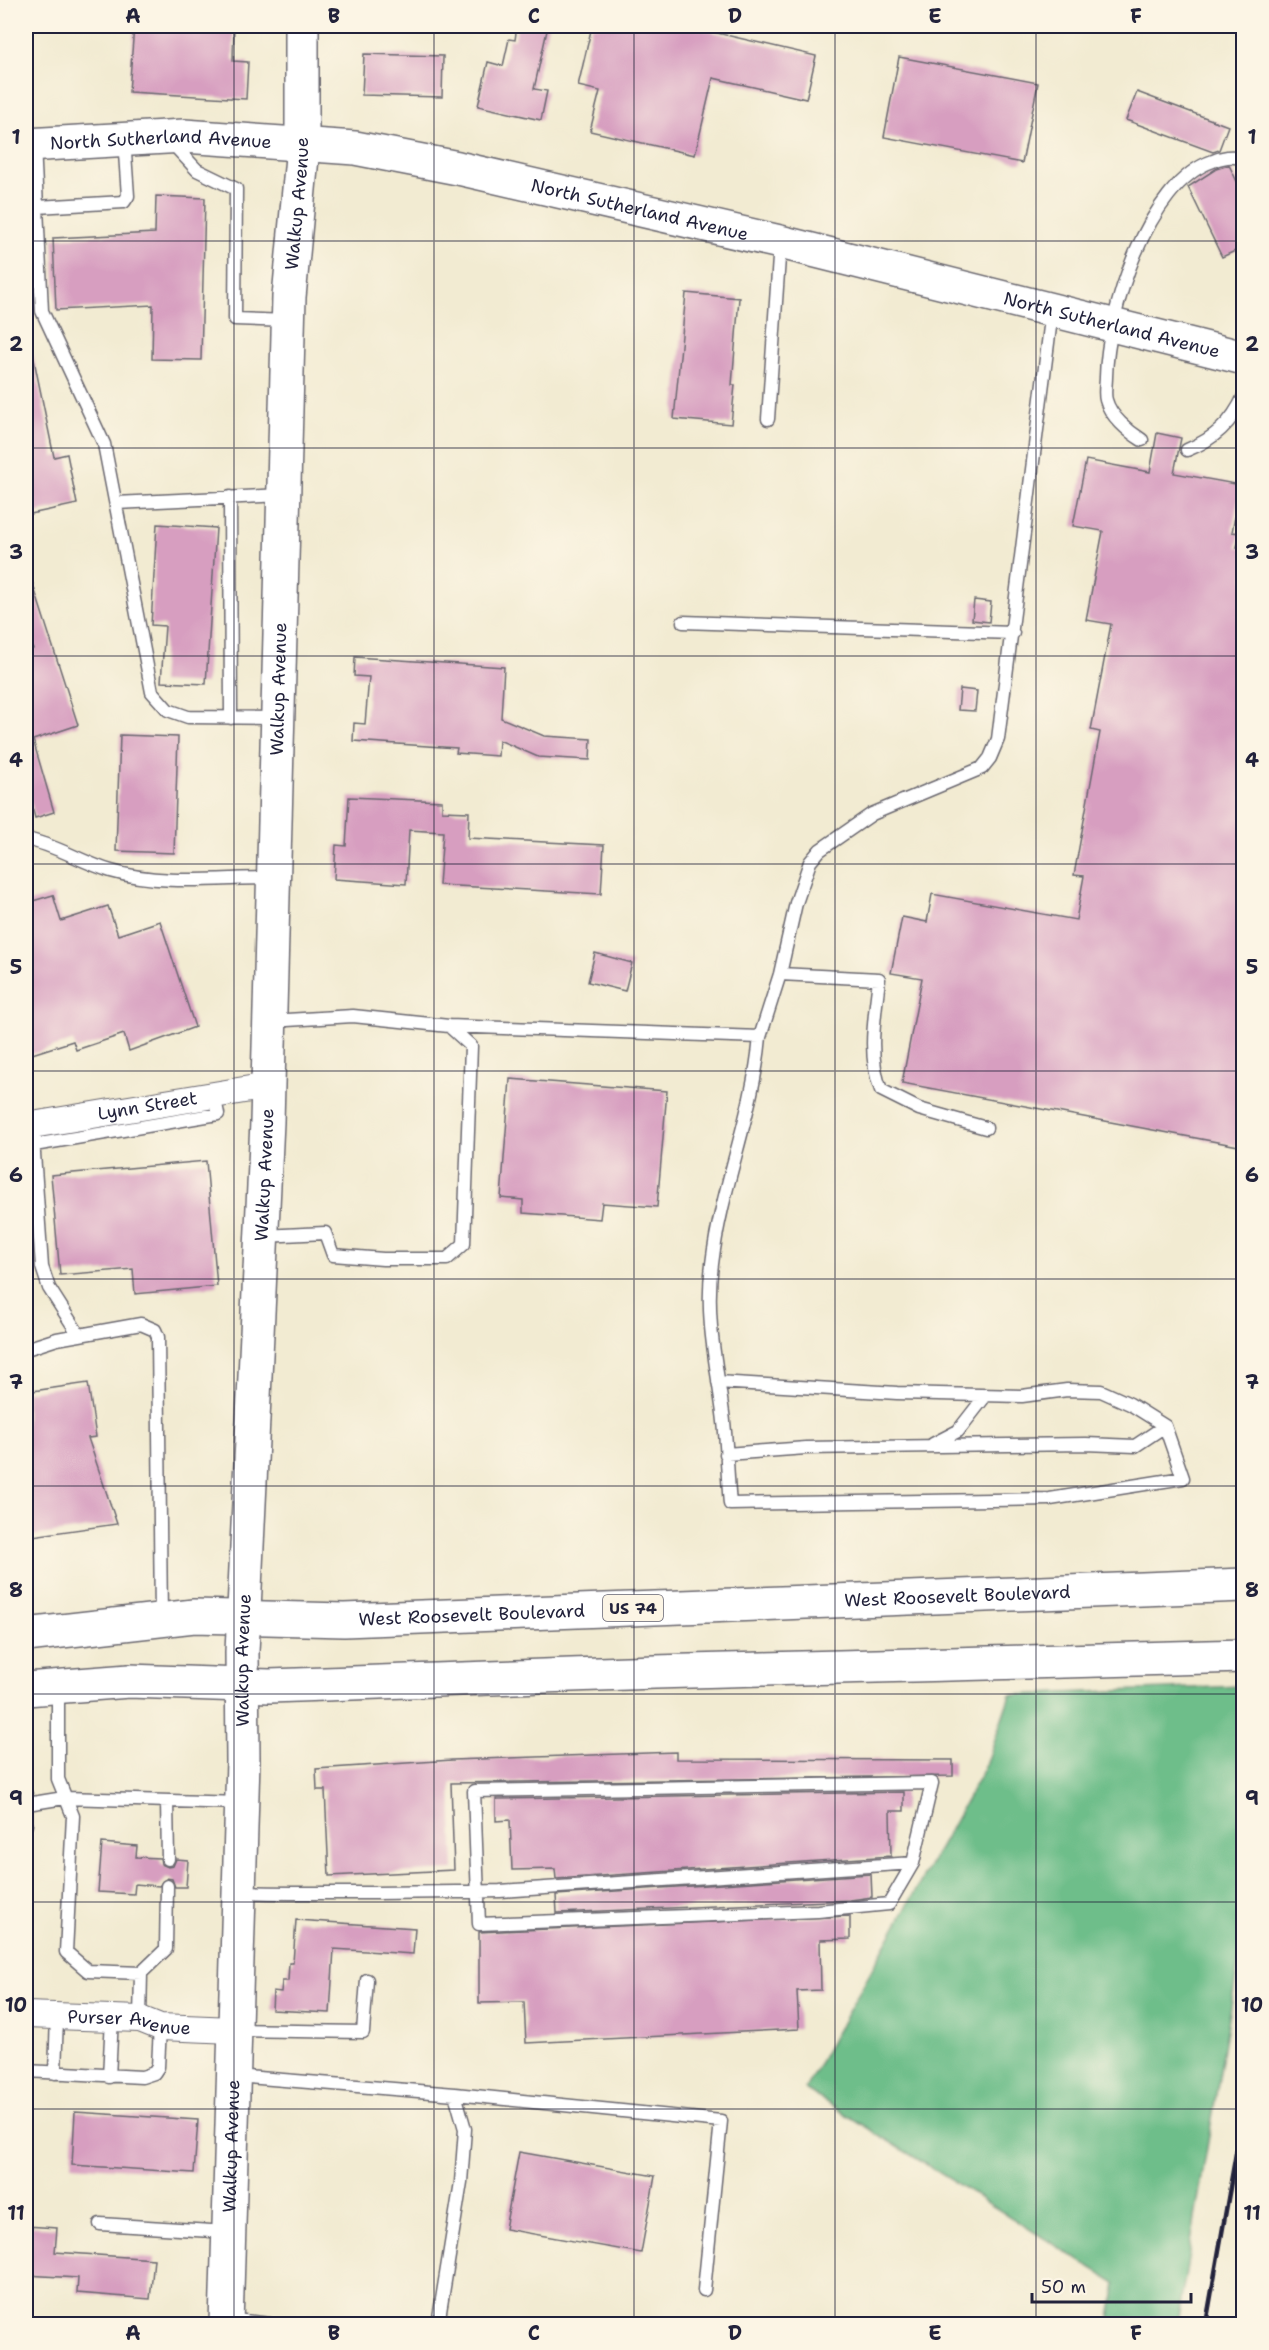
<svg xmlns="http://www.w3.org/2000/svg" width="1269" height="2350" viewBox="0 0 1269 2350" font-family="'Shantell Sans',sans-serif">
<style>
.forest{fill:#6ebe8a;stroke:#487062;stroke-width:1.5}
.building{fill:#d79ec0}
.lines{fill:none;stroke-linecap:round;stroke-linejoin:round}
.lane-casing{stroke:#6b6870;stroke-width:15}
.street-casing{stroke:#6b6870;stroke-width:28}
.secondary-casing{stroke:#6b6870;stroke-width:36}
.highway-casing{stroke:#6b6870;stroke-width:36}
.lane{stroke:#fff;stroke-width:12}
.street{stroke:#fff;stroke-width:26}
.secondary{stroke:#fff;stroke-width:33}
.highway{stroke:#fff;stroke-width:33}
.rail{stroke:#22223b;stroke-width:4.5}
.grid{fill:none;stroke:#22223b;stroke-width:1.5;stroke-opacity:0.55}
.labels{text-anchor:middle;stroke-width:4.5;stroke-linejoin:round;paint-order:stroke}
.shield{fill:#fcf5e5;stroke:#63616e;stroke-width:1.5}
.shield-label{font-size:16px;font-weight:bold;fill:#22223b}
.street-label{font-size:18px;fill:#22223b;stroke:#fcf5e5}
.neatline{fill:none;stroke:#22223b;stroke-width:2}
.grid-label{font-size:20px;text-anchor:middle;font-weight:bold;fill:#22223b}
</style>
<rect width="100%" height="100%" fill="#fcf5e5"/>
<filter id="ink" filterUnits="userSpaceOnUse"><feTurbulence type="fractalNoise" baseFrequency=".0167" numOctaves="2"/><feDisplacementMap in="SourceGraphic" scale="12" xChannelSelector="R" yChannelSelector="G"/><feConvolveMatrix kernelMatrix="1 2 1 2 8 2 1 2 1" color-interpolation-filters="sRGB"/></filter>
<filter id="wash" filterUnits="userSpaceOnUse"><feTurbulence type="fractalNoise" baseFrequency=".008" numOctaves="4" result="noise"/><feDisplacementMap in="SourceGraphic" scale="24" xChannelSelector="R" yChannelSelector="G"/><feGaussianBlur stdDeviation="1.35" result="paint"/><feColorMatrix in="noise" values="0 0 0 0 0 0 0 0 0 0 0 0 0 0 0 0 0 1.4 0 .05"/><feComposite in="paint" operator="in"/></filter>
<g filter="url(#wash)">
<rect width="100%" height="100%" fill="#f2ebd2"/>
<path class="forest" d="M1243,1686V1936L1177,2324H1109L1116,2283L805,2089L987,1763L1010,1695Z"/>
<g id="blocks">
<path class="building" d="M134,26H234L233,61L248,62L246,99L129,92Z
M517,26H548L534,89L547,91L541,120L478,106L488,62L503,66L509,39L515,40Z
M592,26H687L816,56L806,99L713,78L695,155L590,131L600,91L578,86Z
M364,54L443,56L442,97L362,95Z
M899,57L1038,83L1022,163L884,137Z
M1137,92L1228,126L1219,150L1213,152L1126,120Z
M1229,165L1244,196V247L1222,257L1188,187L1216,169Z
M156,196L205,198L201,360L152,359L153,305L56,310L53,238L155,233Z
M686,293L739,298L732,385H735L731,424L674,419Z
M26,355H33L54,457L67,454L77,504L26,515Z
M1157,433L1181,438L1174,473L1241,485L1232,532L1240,533L1237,547L1244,548V1147L902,1083L922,978L891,973L902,917L927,922L932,894L1076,920L1084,876L1074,875L1100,732L1091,730L1111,624L1086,620L1103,531L1073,526L1086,460L1150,472Z
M157,524L216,528L206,684L161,682L165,626L151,625Z
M29,572L78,725L33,740L54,812L35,818L26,786V650L33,649L26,625V573Z
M974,600L991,602L989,622L972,620Z
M355,657L504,667L501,718L544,736L591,739L590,760L538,757L499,740L498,756L456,753L457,748L353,741L354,723L365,724L369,677L354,676Z
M960,689L977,691L975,711L958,710Z
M120,735L178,737L174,853L116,851Z
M349,797L442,801V811L469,812L468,838L604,845L601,894L439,885L443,832L409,830L406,884L334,879L336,845L346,846Z
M53,895L61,921L108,906L118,935L160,921L195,1027L129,1051L124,1034L76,1050L73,1041L26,1056V903Z
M595,953L632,963L625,991L588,982Z
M510,1079L667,1091L657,1207L602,1203L600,1219L523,1213V1200L501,1198Z
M206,1161L217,1286L135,1294L133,1269L60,1275L51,1175Z
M88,1383L96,1437L88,1438L117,1524L26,1537V1392Z
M676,1752V1759L953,1760V1776L451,1783L454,1870L329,1876L325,1790H317L316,1769L452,1760Z
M904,1792V1811H890L891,1856L556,1879L555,1869L512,1870L510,1820L496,1821V1799Z
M102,1843L137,1846L136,1857L160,1858L161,1864L168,1867L173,1866L176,1859L188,1860L186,1887H175L172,1879L167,1878L159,1886L135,1884L134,1894L98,1892Z
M871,1874L872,1897L850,1900L557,1913L556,1895Z
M850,1916V1939L820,1940L821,1990L797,1991L799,2029L526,2043L524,2002L479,2003V1932Z
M296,1920L415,1928L413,1954L334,1949L330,2013L272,2010L273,1991L281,1992L282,1981H288L289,1963H293Z
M75,2112L198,2120L194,2173L72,2165Z
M519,2152L655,2176L641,2253L505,2229Z
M26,2226L57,2228L55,2252L154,2259L150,2299L77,2293L78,2278L26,2275Z"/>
</g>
</g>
<g filter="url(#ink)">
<use href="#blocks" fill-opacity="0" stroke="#6b6870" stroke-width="1.5"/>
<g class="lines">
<defs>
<path id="lane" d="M171,142L197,170L236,189L235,319L288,321
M34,145L42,311L104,444L152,692L168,710L188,717L276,718
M37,207L124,202L128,196L124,139
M768,419L780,243
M1142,440C1129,432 1110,416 1106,400C1104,394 1106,384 1106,377C1107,314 1147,183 1213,161C1223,157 1234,154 1244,160
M1187,450C1214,439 1232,423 1244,396
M230,497L231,718
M116,503L282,495
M683,622L1013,633
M26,839C56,845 81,862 111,871C162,886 220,878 272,878
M780,974L879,979C875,1016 867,1055 881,1090L919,1109L986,1128
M449,1026L760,1037L780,974L796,903L810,862L820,850L872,814L982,768L990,758L998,739L1052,311
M32,1125L42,1267L49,1288L79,1335
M34,1145L218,1114L214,1095
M263,1236L325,1233L333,1255L383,1259H447L464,1244L471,1046L449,1026L353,1016L270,1021
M26,1349L57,1339L141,1324L155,1330L158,1337L161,1618
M718,1382L897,1393L1022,1396L1067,1390L1101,1391L1130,1404L1165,1426L1183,1478L1050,1499L730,1504C727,1474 727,1443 723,1413C716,1362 705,1316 712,1264C721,1187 753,1115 760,1037
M933,1444L958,1431L986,1395
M726,1454L806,1448L1086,1444L1135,1446L1165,1426
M58,1689V1779L73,1816L66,1952L88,1971L141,1973L140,2019
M26,1794V1825
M167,1801L168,1859
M27,1804L64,1798L241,1803
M240,1892C327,1894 413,1893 500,1891L913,1863L932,1783L474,1791L479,1924L818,1911L889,1904L913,1863
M141,1973L166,1949L167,1886
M237,2030L363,2032L367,1980
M26,2071L142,2077L154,2073L158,2067L160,2027
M55,2073L57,2016
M236,2076L455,2094L465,2129L461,2182L438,2324
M109,2077L112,2018
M455,2094L721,2121L704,2290
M100,2224L227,2232
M227,2319L270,2324"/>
<g id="street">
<path id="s1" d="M26,1126L268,1086"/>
<path id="s2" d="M26,2015L140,2019L160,2027L233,2030"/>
</g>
<g id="secondary">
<path id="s3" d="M26,145L184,136L355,148L458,168L780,242L1244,358"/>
<path id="s4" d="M226,2324L243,1761L242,1652L267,1122L289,297L302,157V26"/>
</g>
<g id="highway">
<path id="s5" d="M26,1635L194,1616L344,1620L1244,1585"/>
<path d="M26,1689L129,1681L270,1686L655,1672L1244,1656"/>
</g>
</defs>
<use href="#lane" class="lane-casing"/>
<use href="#street" class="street-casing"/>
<use href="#secondary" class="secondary-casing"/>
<use href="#highway" class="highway-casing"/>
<use href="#lane" class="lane"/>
<use href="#street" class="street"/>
<use href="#secondary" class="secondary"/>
<use href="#highway" class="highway"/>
<path class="rail" d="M1206,2324L1244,2108"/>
</g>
</g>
<path class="grid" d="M234,26V2324M434,26V2324M634,26V2324M835,26V2324M1036,26V2324M26,241H1244M26,448H1244M26,656H1244M26,864H1244M26,1071H1244M26,1279H1244M26,1486H1244M26,1694H1244M26,1902H1244M26,2109H1244"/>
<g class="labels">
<rect class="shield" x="603" y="1595" width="60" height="26" rx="4.5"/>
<g class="shield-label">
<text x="633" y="1614">US 74</text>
</g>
<g class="street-label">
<text dy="6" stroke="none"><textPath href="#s3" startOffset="135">North Sutherland Avenue</textPath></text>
<text dy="6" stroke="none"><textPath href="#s4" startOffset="2122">Walkup Avenue</textPath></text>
<text dy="6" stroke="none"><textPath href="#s3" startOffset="621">North Sutherland Avenue</textPath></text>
<text dy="6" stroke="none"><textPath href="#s3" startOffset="1107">North Sutherland Avenue</textPath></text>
<text dy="6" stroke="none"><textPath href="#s4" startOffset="1636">Walkup Avenue</textPath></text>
<text dy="6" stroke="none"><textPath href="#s1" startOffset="123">Lynn Street</textPath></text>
<text dy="6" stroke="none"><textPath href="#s4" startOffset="1150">Walkup Avenue</textPath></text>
<text dy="6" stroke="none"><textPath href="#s5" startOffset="933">West Roosevelt Boulevard</textPath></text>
<text dy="6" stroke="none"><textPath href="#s5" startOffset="447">West Roosevelt Boulevard</textPath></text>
<text dy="6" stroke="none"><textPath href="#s4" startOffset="664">Walkup Avenue</textPath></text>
<text dy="6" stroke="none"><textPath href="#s2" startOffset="104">Purser Avenue</textPath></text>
<text dy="6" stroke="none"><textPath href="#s4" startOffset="178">Walkup Avenue</textPath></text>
</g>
</g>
<rect width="1269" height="2350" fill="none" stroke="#fcf5e5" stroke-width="66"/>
<path d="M1032 2293v9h159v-9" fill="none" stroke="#22223b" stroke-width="3"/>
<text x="1041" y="2293" font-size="18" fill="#22223b" stroke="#fcf5e5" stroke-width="4.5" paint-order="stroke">50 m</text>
<rect x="33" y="33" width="1203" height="2284" class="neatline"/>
<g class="grid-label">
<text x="133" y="23">A</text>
<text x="334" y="23">B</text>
<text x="534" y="23">C</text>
<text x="735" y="23">D</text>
<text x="935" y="23">E</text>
<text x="1136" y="23">F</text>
<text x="16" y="144">1</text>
<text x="1252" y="144">1</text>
<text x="16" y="351">2</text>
<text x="1252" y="351">2</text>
<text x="16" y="559">3</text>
<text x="1252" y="559">3</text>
<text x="16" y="767">4</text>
<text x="1252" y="767">4</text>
<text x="16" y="974">5</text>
<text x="1252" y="974">5</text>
<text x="16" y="1182">6</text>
<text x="1252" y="1182">6</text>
<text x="16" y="1389">7</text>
<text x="1252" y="1389">7</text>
<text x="16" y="1597">8</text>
<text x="1252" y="1597">8</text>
<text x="16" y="1805">9</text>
<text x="1252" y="1805">9</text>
<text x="16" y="2012">10</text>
<text x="1252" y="2012">10</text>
<text x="16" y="2220">11</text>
<text x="1252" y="2220">11</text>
<text x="133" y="2340">A</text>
<text x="334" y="2340">B</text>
<text x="534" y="2340">C</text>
<text x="735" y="2340">D</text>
<text x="935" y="2340">E</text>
<text x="1136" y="2340">F</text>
</g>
</svg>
